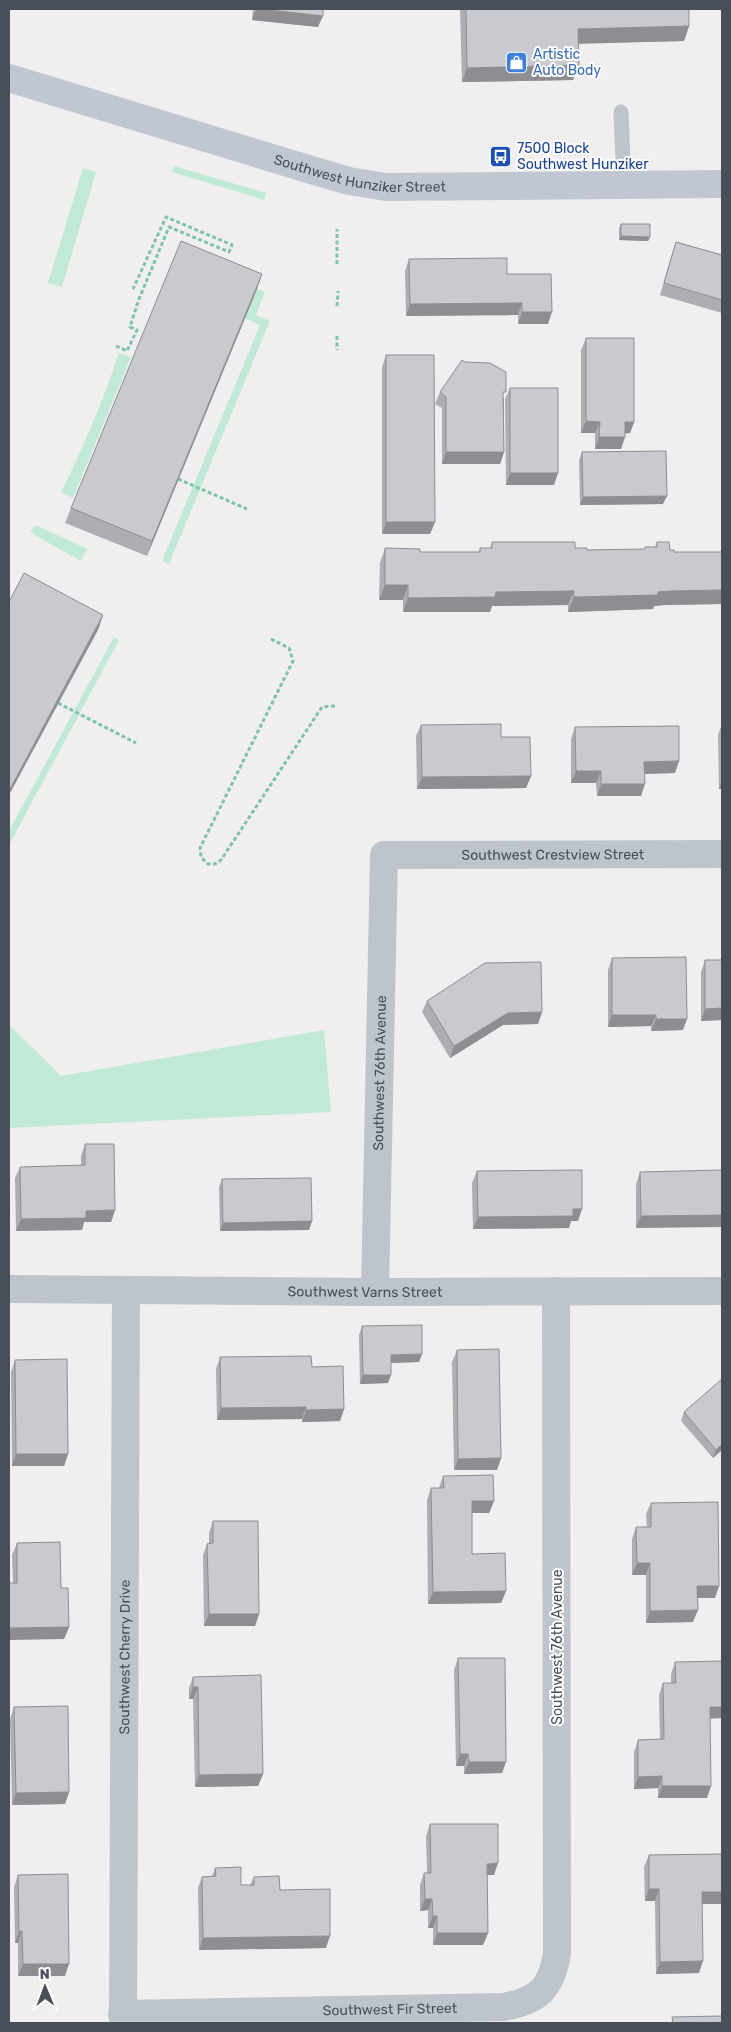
<svg xmlns="http://www.w3.org/2000/svg" width="731" height="2032" viewBox="0 0 731 2032" font-family="Rubik,sans-serif">
<style>
.green{fill:#c0ead5}
.lines{fill:none;stroke-linecap:round;stroke-linejoin:round}
.path{stroke:#7cc5a9;stroke-width:3;stroke-dasharray:4 2.5;stroke-linecap:butt}
.lane{stroke:#bec4cc;stroke-width:15}
.street{stroke:#bec4cc;stroke-width:28}
.secondary{stroke:#c0c7d3;stroke-width:28}
.wall{fill:#adaeb3}
.shaded-wall{fill:#8d8d92}
.building{fill:#c9cad0;stroke:#8d8d92}
.labels{text-anchor:middle;stroke-width:4;stroke-linejoin:round;paint-order:stroke}
.shop-label{font-size:14px;fill:#366cbe;stroke:#fff;text-anchor:start}
.transit-label{font-size:14px;fill:#164399;stroke:#fff;text-anchor:start}
.street-label{font-size:14px;fill:#484f59;stroke:#fff}
</style>
<rect width="100%" height="100%" fill="#f0eeee"/>
<path class="green" d="M174,166L266,193L264,200L172,172Z
M83,168L96,172L62,287L48,283Z
M257,289L265,292L256,315L270,321L169,564L162,561L260,325L244,318Z
M119,353L131,357L73,498L61,492C84,446 103,401 119,353Z
M36,525L87,549L81,561L36,536L30,531Z
M114,637L119,640L9,845V831Z
M9,1025L61,1076L324,1030L331,1112L9,1128Z"/>
<g class="lines">
<path class="path" d="M337,264V229
M337,306L338,291
M337,336V350
M116,346L127,351L137,330L130,327L139,299L169,227L229,252L232,245L166,217L133,289
M178,479L247,509
M271,639L289,648L293,661L200,848L201,857L208,864H215L221,860L322,707L335,706
M58,703L136,743"/>
<path class="lane" d="M621,112L624,185"/>
<g class="street">
<path id="s1" d="M9,1289L375,1292L722,1291"/>
<path id="s2" d="M375,1292L384,855L722,854"/>
<path id="s3" d="M122,2014L503,2007C538,2001 551,1989 557,1954L556,1291"/>
<path id="s4" d="M123,2023L126,1291"/>
</g>
<path class="secondary" id="s5" d="M9,78L308,169L349,181L386,187L722,184"/>
</g>
<path class="wall" d="M253,9H323L318,27L252,20Z
M460,9H689V26L684,41L578,43L579,65L573,80L462,82Z
M621,224L650,237L648,241L619,240V228Z
M676,242L722,255V313L660,295L672,254Z
M409,259L507,274L548,324H518V315L406,316L405,271Z
M257,289L147,556L65,523L71,508Z
M586,338L634,422L630,433H625L621,449H595V433H581V350Z
M386,355L435,522L430,534H382V367Z
M510,388L554,485H506L505,399Z
M440,392L504,398V452L500,464H442V408L435,404Z
M582,452L663,504L580,505L579,460Z
M492,542L575,548L587,550L645,549V547H655L657,542L674,552H722V604L665,605L654,606L653,609L568,612V605L492,606L490,612H403V600H379L380,563L385,548L420,552H479L480,548H490Z
M722,724V789H719L718,735Z
M421,725L501,737L531,776L526,788L417,789L416,736Z
M575,727L679,761L675,773L645,774L641,796H597L596,783H571V739Z
M612,958L683,1030L651,1031V1026L608,1027V970Z
M705,960H722V1020L701,1021V972Z
M427,1001L542,1012L538,1024L503,1025L450,1058L422,1012Z
M85,1144L115,1210L111,1222H84L82,1230L16,1231L15,1178L20,1167L81,1166V1156Z
M722,1170L636,1228V1184L640,1172Z
M477,1171L578,1221H571L569,1228L473,1229L472,1183Z
M222,1179L312,1221L309,1230L220,1231L219,1187Z
M362,1326L422,1354L419,1362L391,1363L388,1383L360,1384L359,1335Z
M457,1350L501,1458L497,1470H454L452,1362Z
M220,1357L312,1367L344,1409L340,1421L302,1422V1419L217,1420L216,1369Z
M15,1360L68,1454L64,1466H12L11,1372Z
M684,1412L722,1450L713,1458L681,1421Z
M443,1476L494,1501L489,1513H472V1554L506,1591L501,1603L428,1604L427,1500L431,1488H439Z
M651,1503L715,1598H697L693,1622L646,1623V1575H632V1539L636,1527H647L646,1514Z
M213,1521L259,1614L255,1626H204L203,1555L207,1544L209,1543V1533Z
M17,1543L61,1588L69,1627L64,1639L13,1583L12,1555Z
M458,1658L506,1762L502,1773L464,1774V1766H456L454,1670Z
M675,1662L710,1718L707,1798H658V1788L634,1789V1752L638,1740L660,1739L659,1695L663,1683H671V1674Z
M193,1677L263,1774L258,1786L195,1787L193,1699H189V1688Z
M14,1707L69,1792L65,1804L12,1805L10,1719Z
M430,1824L494,1875H487L488,1933L483,1945H433V1928H428V1910L420,1911V1885L424,1873H427L426,1836Z
M722,1854V1904H702L699,1973L656,1974L655,1901H645L644,1867L649,1855Z
M215,1868L241,1885H250L254,1877L280,1890L326,1948L199,1950L198,1888L202,1877L212,1876Z
M18,1875L65,1976H18V1943H15L14,1887Z"/>
<path class="shaded-wall" d="M256,9H261L323,16L318,27L252,20Z
M689,26L684,41L572,44L578,29Z
M579,65L573,80L462,82L467,68Z
M621,236L650,237L648,241L619,240Z
M262,274L257,289L147,556L152,541Z
M522,303L518,315L406,316L410,304Z
M522,312H552L548,324H518Z
M586,421L600,422L595,433H581Z
M625,422H634L630,433L621,434Z
M599,437H625L621,449H595Z
M446,452H504L500,464H442Z
M510,473H558L554,485H506Z
M667,496L663,504L580,505L583,497Z
M386,522H435L430,534H382Z
M385,585H408L403,600H379Z
M722,590V604L665,605L654,606L653,609L568,612L574,597L670,591Z
M574,591L568,605L492,606L490,612H403L408,598L496,592Z
M103,615L98,630L9,795V791Z
M679,761L675,773L640,774L644,762Z
M576,771H601L596,783H571Z
M531,776L526,788L417,789L422,777Z
M722,780V789H719Z
M601,784H645L641,796H597Z
M722,1008V1020L701,1021L705,1009Z
M542,1012L538,1024L503,1025L450,1058L454,1046L508,1013Z
M612,1015H656L651,1026L608,1027Z
M656,1019H687L683,1030L651,1031Z
M573,1209H582L578,1221H571L569,1228L473,1229L478,1217Z
M115,1210L111,1222H84L82,1230L16,1231L21,1219L86,1211Z
M722,1215V1227L636,1228L641,1216Z
M312,1221L309,1230L220,1231L223,1223Z
M422,1354L419,1362L388,1363L391,1355Z
M363,1375H391L388,1383L360,1384Z
M306,1407L302,1419L217,1420L221,1408Z
M344,1409L340,1421L302,1422L306,1410Z
M722,1444V1450L713,1458L716,1450Z
M16,1454H68L64,1466H12Z
M501,1458L497,1470H454L458,1459Z
M472,1501H494L489,1513H468Z
M637,1563H650L646,1575H632Z
M697,1586H719L715,1598H693Z
M506,1591L501,1603L428,1604L433,1592Z
M698,1610L693,1622L646,1623L650,1611Z
M209,1614H259L255,1626H204Z
M69,1627L64,1639L9,1640V1628Z
M193,1687H198L193,1699H189Z
M710,1707H722V1718L706,1719Z
M460,1754H468L464,1766H456Z
M469,1762H506L502,1773L464,1774Z
M263,1774L258,1786L195,1787L199,1775Z
M662,1776L658,1788L634,1789L638,1777Z
M662,1786H711L707,1798H658Z
M69,1792L65,1804L12,1805L16,1793Z
M498,1863L494,1875H482L487,1864Z
M649,1889H659L655,1901H645Z
M702,1892H722V1904H698Z
M425,1899H432L428,1910L420,1911Z
M433,1916H437L433,1928H428Z
M22,1931L18,1943H15L19,1932Z
M437,1933H488L483,1945H433Z
M330,1936L326,1948L199,1950L203,1938Z
M703,1961L699,1973L656,1974L660,1962Z
M23,1964H69L65,1976H18Z"/>
<path class="building" d="M261,9H323V16Z
M466,9H689V26L578,29L579,65L467,68Z
M621,224H650V237L621,236Z
M181,241L262,274L152,541L71,508Z
M676,242L722,255V300L664,283Z
M507,258V274H551L552,312H522V303L410,304L409,259Z
M586,338H634V422H625V437H599L600,422L586,421Z
M386,355H434L435,522H386Z
M462,360L465,362L490,363L506,372V392H503L504,452H446V397L440,392Z
M510,388H558V473H510Z
M666,451L667,496L583,497L582,452Z
M492,542H575V548H587V550L645,549V547H657V542H669L670,550H674V552H722V590L670,591L658,592V595L574,597V591L496,592L495,597L408,598V585H385V548L420,549V552H480V548H492Z
M24,573L103,615L9,791V602Z
M501,724V737H530L531,776L422,777L421,725Z
M679,726V761L644,762L645,784H601V771H576L575,727Z
M686,957L687,1019H656V1015H612V958Z
M705,960H722V1008L705,1009Z
M541,962L542,1012L508,1013L454,1046L427,1001L485,963Z
M85,1144H114L115,1210L86,1211V1218L21,1219L20,1167L85,1165Z
M582,1170V1209H573V1216L478,1217L477,1171Z
M722,1170V1215L641,1216L640,1172Z
M311,1178L312,1221L223,1223L222,1179Z
M422,1325V1354L391,1355V1375H363L362,1326Z
M499,1349L501,1458L458,1459L457,1350Z
M311,1356L312,1367L343,1366L344,1409L306,1410V1407L221,1408L220,1357Z
M67,1359L68,1454H16L15,1360Z
M722,1379V1444L716,1450L684,1412Z
M493,1475L494,1501H472V1554L505,1553L506,1591L433,1592L431,1488H444L443,1476Z
M718,1502L719,1586H697L698,1610L650,1611V1563H637L636,1527H651V1503Z
M213,1521H258L259,1614H209L207,1544L213,1543Z
M60,1542L61,1588H68L69,1627L9,1628V1583H17V1543Z
M458,1658H505L506,1762H469L468,1754H460Z
M722,1661V1707H710L711,1786H662V1776L638,1777V1740L664,1739L663,1683H676L675,1662Z
M261,1675L263,1774L199,1775L198,1687H193V1677Z
M68,1706L69,1792L16,1793L14,1707Z
M430,1824H498V1863L487,1864L488,1933H437V1916H433L432,1899H425L424,1873H431Z
M722,1854V1892H702L703,1961L660,1962L659,1889H649V1855Z
M241,1867V1885H254V1877L279,1876L280,1890L330,1889V1936L203,1938L202,1877L216,1876L215,1868Z
M68,1874L69,1964H23L22,1931L19,1932L18,1875Z
M722,2016V2023H673L672,2017Z"/>
<defs>
<symbol id="shop-square" viewBox="-11 -11 22 22"><rect x="-9" y="-9" width="18" height="18" rx="4" fill="#3f7fe0" stroke="#fff"/><path d="M-5-2.5h2.3a2.7 3.5 0 0 1 5.4 0H5L5.5 6h-11ZM-1.5-2.5h3a1.5 2.3 0 0 0-3 0Z" fill="#fff"/></symbol>
<symbol id="bus-square" viewBox="-11 -11 22 22"><rect x="-9" y="-9" width="18" height="18" rx="4" fill="#1a4fb4" stroke="#fff"/><path d="M-5-6H5V4H4V6H2V4H-2V6H-4V4H-5ZM-3.5-4V0h7V-4ZM-3.5 1.2v1.5H-2V1.2ZM2 1.2v1.5H3.5V1.2Z" fill="#fff"/></symbol>
</defs>
<g fill-rule="evenodd">
<use href="#shop-square" x="504" y="50" width="25" height="25"/>
<use href="#bus-square" x="488" y="144" width="25" height="25"/>
</g>
<g class="labels">
<g class="shop-label">
<text x="533" y="59">Artistic<tspan x="533" dy="16">Auto Body</tspan></text>
</g>
<g class="transit-label">
<text x="517" y="153">7500 Block<tspan x="517" dy="16">Southwest Hunziker</tspan></text>
</g>
<g class="street-label">
<text dy="5" stroke="none"><textPath href="#s5" startOffset="365">Southwest Hunziker Street</textPath></text>
<text dy="5" stroke="none"><textPath href="#s2" startOffset="606">Southwest Crestview Street</textPath></text>
<text dy="5" stroke="none"><textPath href="#s2" startOffset="219">Southwest 76th Avenue</textPath></text>
<text dy="5" stroke="none"><textPath href="#s1" startOffset="356">Southwest Varns Street</textPath></text>
<text transform="translate(557 1647) rotate(-90)" y="5">Southwest 76th Avenue</text>
<text dy="5" stroke="none"><textPath href="#s4" startOffset="366">Southwest Cherry Drive</textPath></text>
<text dy="5" stroke="none"><textPath href="#s3" startOffset="268">Southwest Fir Street</textPath></text>
</g>
</g>
<rect width="731" height="2032" fill="none" stroke="#484f59" stroke-width="20"/>
<g transform="translate(45 1987) rotate(359)" stroke="#ffffff" stroke-width="4" paint-order="stroke">
<path d="M0-4L9 19L0 12L-9 19Z" fill="#484f59"/>
<text y="-8" font-size="14" font-weight="bold" text-anchor="middle" fill="#484f59">N</text>
</g>
</svg>
